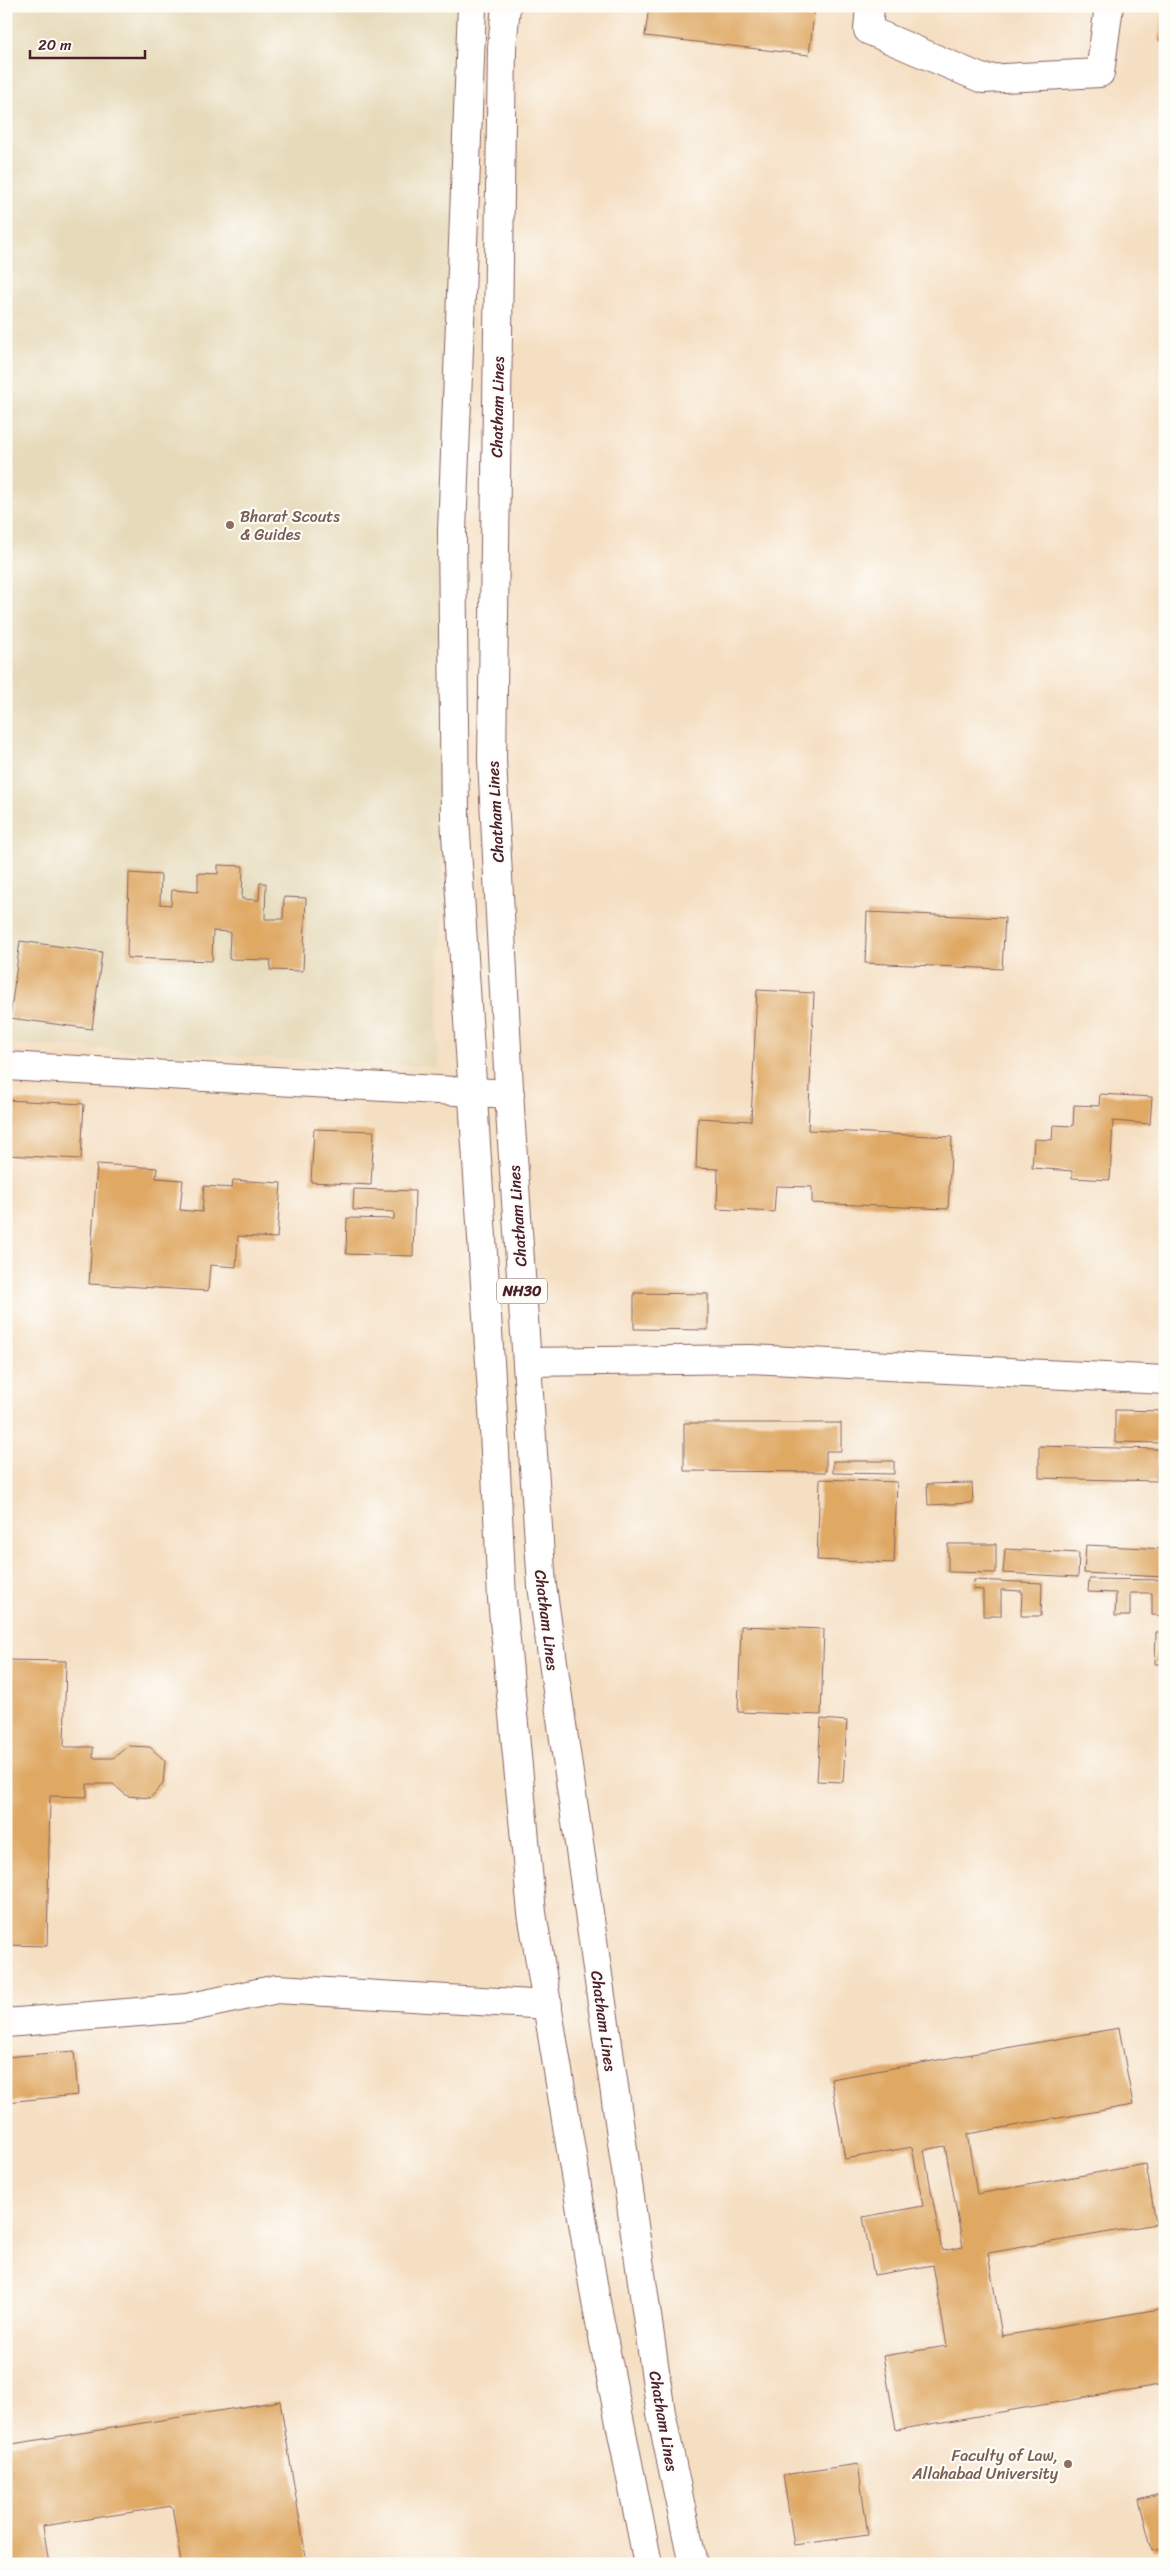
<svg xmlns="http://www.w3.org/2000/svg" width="1171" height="2570" viewBox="0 0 1171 2570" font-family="Sriracha,sans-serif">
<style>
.built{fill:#e6daba}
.building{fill:#dfa863;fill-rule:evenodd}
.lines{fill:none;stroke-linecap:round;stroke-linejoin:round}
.minor-casing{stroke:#866260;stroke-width:30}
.trunk-casing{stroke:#866260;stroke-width:30}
.minor{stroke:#fff;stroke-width:28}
.trunk{stroke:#fff;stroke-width:28}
.education-dot{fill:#8d6e63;stroke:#fdfcf7;stroke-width:2}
.labels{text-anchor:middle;stroke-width:4.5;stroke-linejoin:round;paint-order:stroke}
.shield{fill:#fdfcf7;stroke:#806168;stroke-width:1}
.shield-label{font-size:15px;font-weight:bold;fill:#4a1f2b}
.street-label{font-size:16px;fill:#4a1f2b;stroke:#fdfcf7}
.education-label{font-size:16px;fill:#785e54;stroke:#fdfcf7;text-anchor:start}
</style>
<rect width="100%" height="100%" fill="#fdfcf7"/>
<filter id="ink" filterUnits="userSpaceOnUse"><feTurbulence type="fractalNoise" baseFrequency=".02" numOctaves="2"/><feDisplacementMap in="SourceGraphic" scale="10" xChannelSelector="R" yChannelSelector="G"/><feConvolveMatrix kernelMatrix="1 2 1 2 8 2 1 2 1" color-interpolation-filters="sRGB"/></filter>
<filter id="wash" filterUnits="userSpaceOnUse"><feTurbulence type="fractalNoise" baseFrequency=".0096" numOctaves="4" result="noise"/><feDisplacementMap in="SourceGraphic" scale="20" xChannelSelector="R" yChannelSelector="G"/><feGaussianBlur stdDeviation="1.12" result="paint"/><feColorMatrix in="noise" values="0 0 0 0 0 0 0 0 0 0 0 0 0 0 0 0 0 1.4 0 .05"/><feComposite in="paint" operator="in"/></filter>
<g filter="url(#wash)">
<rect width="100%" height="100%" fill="#f5dfc3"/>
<path class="built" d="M6,6H468L437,1067L6,1044Z"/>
<g id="blocks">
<path class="building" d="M649,6H815L809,55L645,36Z
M1163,6H1165V41H1159Z
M218,865L243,866L242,899L259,900L260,883H266L265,919H283L284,897L306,898L303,971L270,970L271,960L229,959L230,932L213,931L212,961L127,958L129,873L161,875L160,904L171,905L172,890L198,892V873L218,874Z
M867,912L1005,918L1002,969L865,963Z
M20,941L102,952L92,1029L10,1018Z
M757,990L814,993L808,1130L952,1137L948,1209L812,1203V1187L776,1186L774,1212L717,1209L718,1169L696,1168L698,1118L751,1121Z
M1100,1094L1152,1097L1150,1124L1113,1121L1110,1180L1072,1178V1171L1032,1168L1034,1139L1052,1140L1053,1125L1073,1126L1074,1105L1099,1106Z
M6,1100L84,1104L81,1159L6,1155Z
M314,1129L374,1131L371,1185L311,1182Z
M97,1164L157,1168L156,1178L183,1180L180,1210L202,1212L204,1186L232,1188L233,1180L281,1183L277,1238L238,1236L236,1267L210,1265L208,1291L89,1284Z
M354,1189L415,1191L413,1256L346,1254L347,1218L394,1219V1212L353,1210Z
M634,1293L708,1294V1330L634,1329Z
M1115,1410L1165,1411L1164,1443L1115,1442Z
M684,1423H841V1451H826V1472L684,1471Z
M1039,1446L1158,1449L1157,1481L1039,1478Z
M833,1461H894V1474L833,1473Z
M820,1479L897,1482L894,1563L817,1560Z
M972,1483L973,1503L928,1505L927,1484Z
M948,1544H996V1573L948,1572Z
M1086,1545L1165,1549V1577L1084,1573Z
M1005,1549L1079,1553L1078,1577L1003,1573Z
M1089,1579L1165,1580V1616L1152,1615V1593H1130V1616H1115L1116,1593L1088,1592Z
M974,1580L1042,1583L1041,1616H1021L1022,1591L1001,1590V1616H983V1590L973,1589Z
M741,1626L824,1629L821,1715L738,1712Z
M1156,1632H1165V1664H1155Z
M6,1660L66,1661L64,1747H93V1758H113L128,1746L150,1747L165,1761L163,1784L150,1798L127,1796L113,1784H87V1797L50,1796L47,1946L6,1945V1779H9V1763H6V1733H11V1719H6Z
M1162,1684H1165V1712H1161Z
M821,1719L847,1721L843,1782L817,1781Z
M1119,2028L1133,2105L967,2134L977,2194L1146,2164L1156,2224L988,2253L1002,2336L1165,2308V2384L896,2430L883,2356L947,2346L933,2265L874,2275L863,2217L923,2206L912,2147L845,2159L831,2079ZM945,2146L963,2247L942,2251L924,2150Z
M74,2051L78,2095L6,2102V2057Z
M280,2401L307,2564H181L172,2506L43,2526L49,2564H6V2445Z
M858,2464L868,2535L794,2545L783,2475Z
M1165,2493V2547L1152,2550L1139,2500Z"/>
</g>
</g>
<g filter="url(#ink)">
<use href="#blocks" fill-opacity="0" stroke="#866260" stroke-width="1"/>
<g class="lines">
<defs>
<path id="minor" d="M870,6L868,30L983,79L1100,73L1109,6
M6,1066L510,1094
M527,1362L750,1359L1165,1380
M6,2023L187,2008L277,1989L548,2005"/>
<path id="trunk" d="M472,6L452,532L455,818L493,1409L502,1599L532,1913L596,2302L648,2564
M506,6L502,48L492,760L511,1127L542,1586L661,2413L693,2564"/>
</defs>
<use href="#minor" class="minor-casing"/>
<use href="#trunk" class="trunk-casing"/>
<use href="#minor" class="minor"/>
<use href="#trunk" class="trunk"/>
</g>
</g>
<g class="education-dot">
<circle cx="230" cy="525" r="5"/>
<circle cx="1068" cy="2464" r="5"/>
</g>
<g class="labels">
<rect class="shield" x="497" y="1278.5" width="50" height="25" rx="4"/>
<g class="shield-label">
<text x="522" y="1296">NH30</text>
</g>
<g class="street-label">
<text transform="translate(497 407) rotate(-89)" y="6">Chatham Lines</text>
<text transform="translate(495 812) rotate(-93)" y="6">Chatham Lines</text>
<text transform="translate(517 1216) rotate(-94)" y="6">Chatham Lines</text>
<text transform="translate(547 1620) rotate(83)" y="6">Chatham Lines</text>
<text transform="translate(604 2021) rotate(82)" y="6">Chatham Lines</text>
<text transform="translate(664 2421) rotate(80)" y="6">Chatham Lines</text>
</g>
<g class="education-label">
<text x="240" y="522">Bharat Scouts<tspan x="240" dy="18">&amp; Guides</tspan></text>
<text x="1058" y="2461" text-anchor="end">Faculty of Law,<tspan x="1058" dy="18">Allahabad University</tspan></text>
</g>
</g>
<rect width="1171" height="2570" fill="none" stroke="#fdfcf7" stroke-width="25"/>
<path d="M30 50v8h115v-8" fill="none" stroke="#4a1f2b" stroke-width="2.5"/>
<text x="38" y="50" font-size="15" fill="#4a1f2b" stroke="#fdfcf7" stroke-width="4" paint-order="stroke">20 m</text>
</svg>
